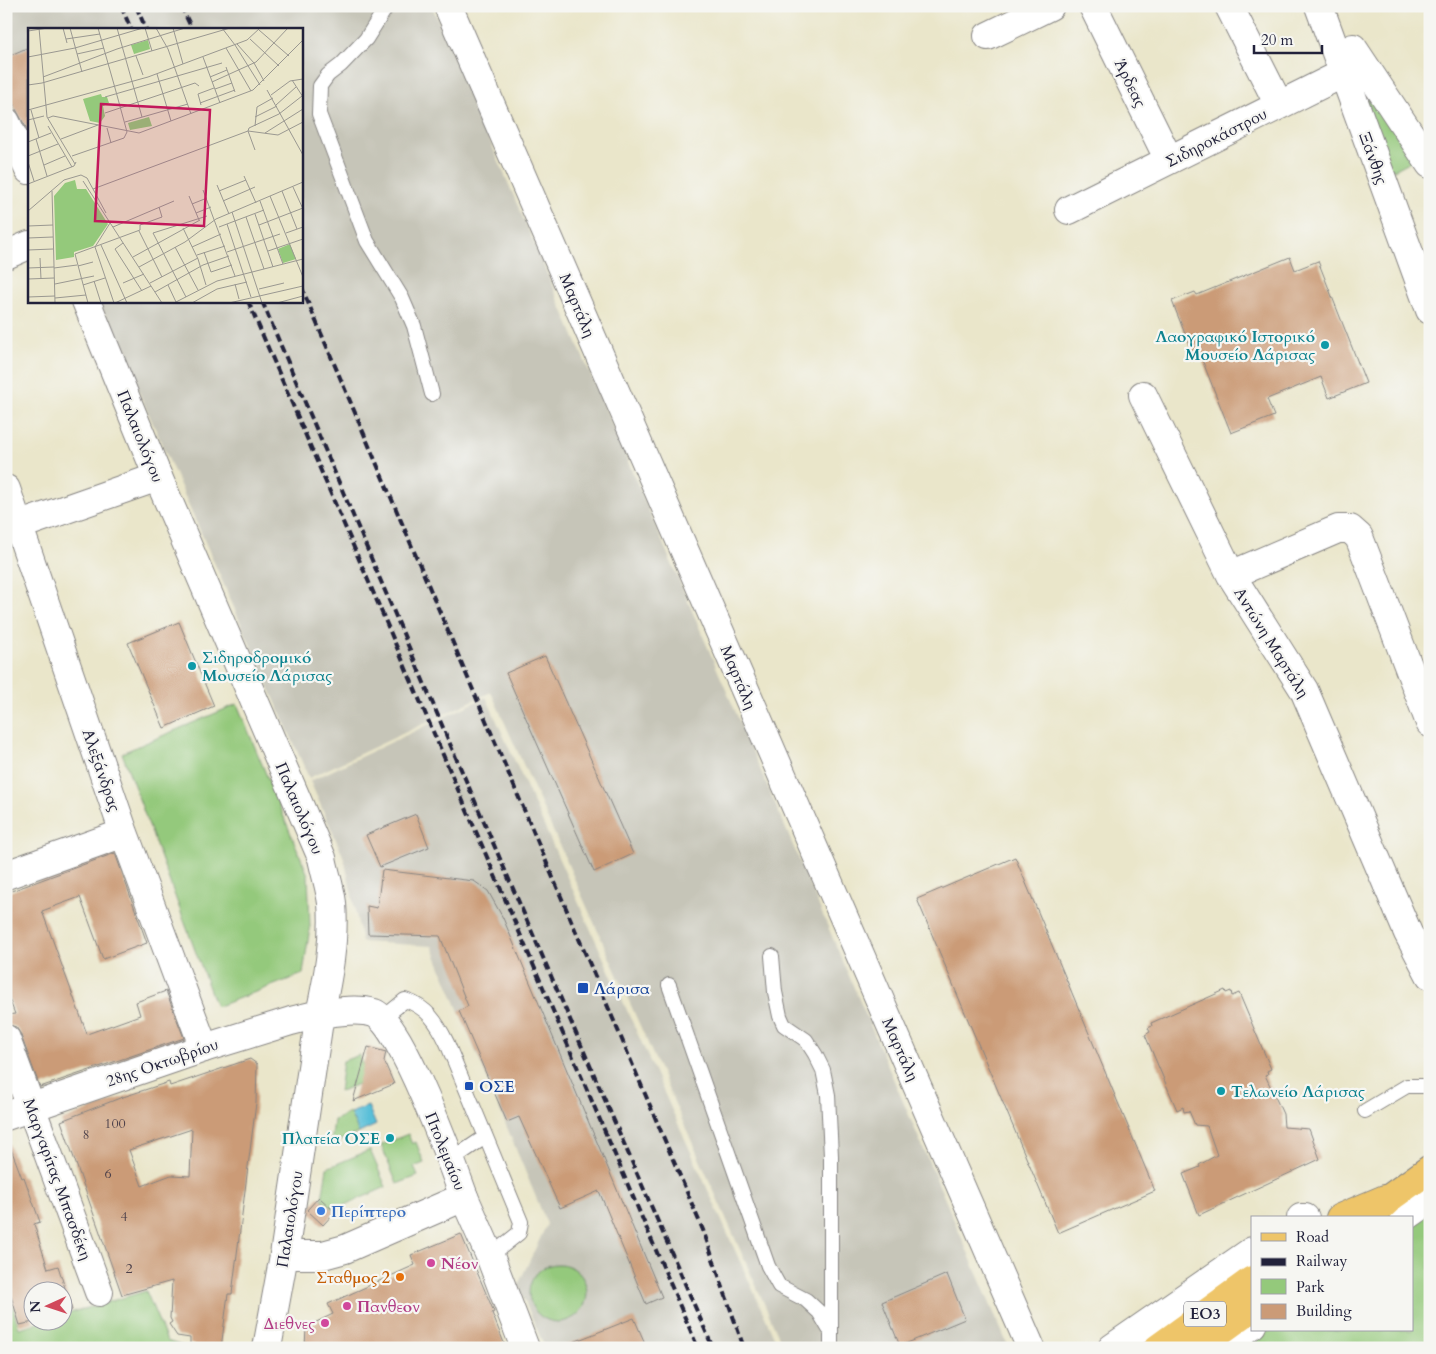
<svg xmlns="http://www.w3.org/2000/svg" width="1436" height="1354" viewBox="0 0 1436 1354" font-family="Cardo,serif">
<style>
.industrial{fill:#c6c5b8}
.green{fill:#94c97b;stroke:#5b765b}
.water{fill:#5abfd8;stroke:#3e708a}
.building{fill:#cb9b77;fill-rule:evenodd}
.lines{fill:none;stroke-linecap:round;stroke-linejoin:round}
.service-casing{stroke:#868482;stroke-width:16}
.minor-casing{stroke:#868482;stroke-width:30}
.tertiary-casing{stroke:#868482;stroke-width:30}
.primary-casing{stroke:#868482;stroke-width:30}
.service{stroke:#fff;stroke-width:14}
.minor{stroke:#fff;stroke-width:28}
.tertiary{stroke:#fff;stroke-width:28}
.primary{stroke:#eec569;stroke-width:28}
.rail{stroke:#22223b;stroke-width:4;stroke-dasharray:8 4;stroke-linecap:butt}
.culture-dot{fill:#0f9aa8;stroke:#f6f6f2;stroke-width:2}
.transit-dot{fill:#1a4fb4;stroke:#f6f6f2;stroke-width:2}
.shop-dot{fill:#3f7fe0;stroke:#f6f6f2;stroke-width:2}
.hotel-dot{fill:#d1479c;stroke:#f6f6f2;stroke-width:2}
.food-dot{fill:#e8710a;stroke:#f6f6f2;stroke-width:2}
.labels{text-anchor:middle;stroke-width:4.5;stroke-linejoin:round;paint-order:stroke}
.number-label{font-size:14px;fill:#4c404a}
.shield{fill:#f6f6f2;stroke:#626272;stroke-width:1}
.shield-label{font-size:15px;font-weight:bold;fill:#22223b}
.street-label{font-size:16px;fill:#22223b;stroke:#f6f6f2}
.culture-label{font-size:16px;font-weight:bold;fill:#0d838f;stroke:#f6f6f2;text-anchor:end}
.transit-label{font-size:16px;font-weight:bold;fill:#164399;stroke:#f6f6f2;text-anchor:start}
.shop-label{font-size:16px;font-weight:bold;fill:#366cbe;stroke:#f6f6f2;text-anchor:start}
.hotel-label{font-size:16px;font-weight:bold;fill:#b23c85;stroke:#f6f6f2;text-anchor:start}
.food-label{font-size:16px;font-weight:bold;fill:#c56008;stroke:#f6f6f2;text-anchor:end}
.inset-road{fill:none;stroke:#9a9891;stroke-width:1}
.view{fill:#c2185b;fill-opacity:0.15;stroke:#c2185b;stroke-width:2.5}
.inset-edge{fill:none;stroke:#22223b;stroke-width:2.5}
</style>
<rect width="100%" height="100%" fill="#f6f6f2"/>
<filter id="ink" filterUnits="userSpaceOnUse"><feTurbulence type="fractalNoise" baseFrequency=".02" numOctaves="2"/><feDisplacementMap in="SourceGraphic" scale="10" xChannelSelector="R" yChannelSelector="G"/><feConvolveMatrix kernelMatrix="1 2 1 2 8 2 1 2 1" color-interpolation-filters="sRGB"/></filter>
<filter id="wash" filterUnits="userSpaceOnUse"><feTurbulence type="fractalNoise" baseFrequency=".0096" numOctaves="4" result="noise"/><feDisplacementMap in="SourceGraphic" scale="20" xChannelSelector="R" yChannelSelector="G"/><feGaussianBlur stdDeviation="1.12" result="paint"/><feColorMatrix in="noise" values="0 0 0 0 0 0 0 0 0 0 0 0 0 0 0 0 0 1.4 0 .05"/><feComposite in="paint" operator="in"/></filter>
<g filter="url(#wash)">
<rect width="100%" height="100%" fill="#eae6ca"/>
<path class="industrial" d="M6,6H432L1009,1348H784L491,692L309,778L99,301H301V29H29V142L6,91Z
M486,697L779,1348H545L518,1285L547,1224L432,946L362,942L344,858L310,781Z"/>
<path class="green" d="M1364,81L1413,160L1394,170L1389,169L1359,82Z
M237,704L308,875L310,927L303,974L216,1007L122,753Z
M359,1055L368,1075L386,1072L339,1092L343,1061Z
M350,1113L359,1133L331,1144L334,1120Z
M408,1134L412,1144L416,1142L424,1163L414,1167L418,1176L397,1184L381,1145Z
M370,1150L386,1187L334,1210L322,1199L327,1168Z
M1430,1211V1348H1230L1255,1330H1412V1222Z
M529 1293a29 29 0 1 1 58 0a29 29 0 1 1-58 0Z
M146,1291L167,1341L188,1348H6V1296L9,1295L19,1328L41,1322H62L63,1315Z"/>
<path class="water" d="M368,1106L376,1125L359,1133L350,1113Z"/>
<g id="blocks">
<path class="building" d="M29,47V133L6,91V57Z
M1290,257L1295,270L1318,261L1366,383L1329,398L1321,377L1267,399L1274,416L1231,433L1199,352L1193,354L1172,301L1195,292L1197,295Z
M179,622L214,706L164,728L128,643Z
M545,656L633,854L594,872L506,673Z
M416,814L429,847L380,867L366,835Z
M115,853L147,943L103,959L80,897L42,911L87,1034L140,1015L136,1002L166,991L184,1038L40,1087L20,1033L16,1027L6,1024V1015L15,1014L6,991V893Z
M1015,857L1155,1191L1058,1233L917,899Z
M382,870L474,881L488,891L503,918L662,1297L646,1304L599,1191L560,1208L519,1117L507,1122L459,1011L468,1006L440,936L368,934L367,906L377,908Z
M1225,990L1226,993L1231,991L1232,996L1239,993L1271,1069L1267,1071L1268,1074L1265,1075L1283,1114L1284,1127L1309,1129L1320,1159L1199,1215L1183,1174L1200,1167L1199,1165L1217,1155L1207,1126L1195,1125L1189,1111L1184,1112L1183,1107L1177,1110L1145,1035L1150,1032L1148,1028L1152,1026L1151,1023Z
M368,1047L386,1052L384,1061L394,1084L353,1101Z
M250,1059L257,1064L256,1103L232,1294H228L221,1348H206L190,1344V1338L177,1336L169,1324L172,1322L170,1318L172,1281L122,1295L61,1121L120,1098L169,1082L170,1086ZM192,1129L190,1176L171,1175L142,1186L129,1150Z
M6,1141H8L22,1178L24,1177L40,1222L34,1224L48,1269L58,1266L72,1310L62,1313V1292H32L33,1322L20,1325L10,1293L6,1294Z
M319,1197L335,1212L323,1225L307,1210Z
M461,1234L494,1312L492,1313L506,1348H305L306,1327L333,1314L328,1304L415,1265L411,1255Z
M947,1274L965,1319L900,1346L882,1302Z
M634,1318L647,1348H562L561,1347Z"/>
</g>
</g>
<g filter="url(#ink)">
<use href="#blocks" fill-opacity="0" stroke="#868482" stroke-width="1"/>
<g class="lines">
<defs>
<path id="service" d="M387,6L366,39L341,65L328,75L320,86L319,114L367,241L402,298L414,326L432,394
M772,956L775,992L780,1016L784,1025L806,1040L815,1054L823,1070L828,1095L831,1156V1348
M669,985L768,1266L779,1286L806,1300L819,1312L829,1329
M382,1019L405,1000C427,1007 437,1022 447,1043L521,1222L519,1233L490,1256
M1365,1111L1407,1086H1430
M451,1160L485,1137"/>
<path id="minor" d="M448,6L1031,1348
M1093,6L1169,160
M1229,6L1279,105
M1319,6L1430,310
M988,36L1050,6
M1353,48L1430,164
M1069,210L1362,64
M6,255L29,245
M1143,395L1231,575L1304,690L1408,933L1430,975
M6,489L124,833L204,1048
M6,530L158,477
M1231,575L1338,529H1350L1359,537L1430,723
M6,875L124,833
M6,1039L99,1292
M464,1197L490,1256L525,1348
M1301,1218H1305
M1404,1218L1430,1200
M267,1348L284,1255
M1112,1348L1252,1251
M1221,1348L1252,1325"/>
<path id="tertiary" d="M6,122L29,170
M6,1116L204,1048L291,1021C313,1015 353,1006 374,1013C401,1023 453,1166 464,1197L345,1249L323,1255H284L320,1014C328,978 335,940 332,903C330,888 325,873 322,858L158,477L86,301"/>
<path id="primary" d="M1340,1218L1385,1199
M1369,1218L1391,1197L1430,1169
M1158,1348L1252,1280
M1197,1348L1252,1308"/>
</defs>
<use href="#service" class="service-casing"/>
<use href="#minor" class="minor-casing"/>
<use href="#tertiary" class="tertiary-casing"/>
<use href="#primary" class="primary-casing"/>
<use href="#service" class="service"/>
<use href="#minor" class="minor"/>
<use href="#tertiary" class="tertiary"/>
<use href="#primary" class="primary"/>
<path class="rail" d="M121,6L131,29
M136,6L146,29
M181,6L192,29
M301,286L703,1230L744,1348
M248,301L698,1348
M262,301L447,737L713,1348"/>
</g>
</g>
<g class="culture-dot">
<circle cx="1325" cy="345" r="5"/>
<circle cx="192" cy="666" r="5"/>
<circle cx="1221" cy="1091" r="5"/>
<circle cx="390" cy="1138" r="5"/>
</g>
<g class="transit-dot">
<rect x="577" y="982" width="12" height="12" rx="2.5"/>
<rect x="464" y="1081" width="10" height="10" rx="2.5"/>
</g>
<circle class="shop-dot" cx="321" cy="1211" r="5"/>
<g class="hotel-dot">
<circle cx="431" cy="1263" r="5"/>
<circle cx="347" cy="1306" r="5"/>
<circle cx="325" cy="1323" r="5"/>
</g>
<circle class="food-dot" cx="400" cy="1277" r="5"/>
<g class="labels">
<g class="number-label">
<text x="115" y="1128">100</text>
<text x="86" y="1139">8</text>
<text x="108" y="1178">6</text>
<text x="124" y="1221">4</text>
<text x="129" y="1273">2</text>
</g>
<rect class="shield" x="1184" y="1301.5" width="42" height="25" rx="4"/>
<g class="shield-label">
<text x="1205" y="1319">ΕΟ3</text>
</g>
<g class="street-label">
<text transform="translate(1131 83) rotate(64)" y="6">Άρδεας</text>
<text transform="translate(1216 137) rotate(-27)" y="6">Σιδηροκάστρου</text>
<text transform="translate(1374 158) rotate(70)" y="6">Ξάνθης</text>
<text transform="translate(578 305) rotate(67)" y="6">Μαρτάλη</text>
<text transform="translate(141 436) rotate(68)" y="6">Παλαιολόγου</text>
<text transform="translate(1272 642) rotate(58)" y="6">Αντώνη Μαρτάλη</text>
<text transform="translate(739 677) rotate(67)" y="6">Μαρτάλη</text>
<text transform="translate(102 770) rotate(71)" y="6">Αλεξάνδρας</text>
<text transform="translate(300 808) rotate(67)" y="6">Παλαιολόγου</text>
<text transform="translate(901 1049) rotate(66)" y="6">Μαρτάλη</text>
<text transform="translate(162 1062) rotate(-19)" y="6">28ης Οκτωβρίου</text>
<text transform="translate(446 1151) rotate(68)" y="6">Πτολεμαίου</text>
<text transform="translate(58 1179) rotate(70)" y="6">Μαργαρίτας Μπασδέκη</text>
<text transform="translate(289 1219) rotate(-81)" y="6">Παλαιολόγου</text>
</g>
<g class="culture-label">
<text x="1315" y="342">Λαογραφικό Ιστορικό<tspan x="1315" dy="18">Μουσείο Λάρισας</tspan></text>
<text x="202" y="663" text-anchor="start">Σιδηροδρομικό<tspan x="202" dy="18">Μουσείο Λάρισας</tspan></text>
<text x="1231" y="1097" text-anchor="start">Τελωνείο Λάρισας</text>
<text x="380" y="1144">Πλατεία ΟΣΕ</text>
</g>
<g class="transit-label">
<text x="594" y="994">Λάρισα</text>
<text x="479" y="1092">ΟΣΕ</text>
</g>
<g class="shop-label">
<text x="331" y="1217">Περίπτερο</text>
</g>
<g class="hotel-label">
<text x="441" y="1269">Νέον</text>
<text x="357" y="1312">Πανθεον</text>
<text x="315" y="1329" text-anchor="end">Διεθνες</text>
</g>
<g class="food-label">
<text x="390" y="1283">Σταθμος 2</text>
</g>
</g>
<g transform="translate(28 28)">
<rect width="275" height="275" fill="#eae6ca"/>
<path d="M120,12L122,21L106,26L103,17ZM73,66L74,69H79L81,75L75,78L77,88L72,95L62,93L55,71ZM121,89L124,98L102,102L100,95ZM47,152L49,161H58L80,196L65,218L46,224V229L28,232L26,168L37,155ZM262,216L268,231L255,235L250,221Z" fill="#94c97b"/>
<path class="inset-road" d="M11,0L19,89L47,136M35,0L39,15M42,0L54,44M70,0L87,60M89,0L114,89M117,0L124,23M128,0L140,21L163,86M145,0L155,36M194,0L207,17M231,2L261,28M0,3L20,0M38,11L72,6M222,11L251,38M209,16L226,35L236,53M207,17L232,57M198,20L223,63M49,26L76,20M108,28L115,47M0,29L47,20L115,0M175,29L192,75M198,39L207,64M129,46L143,93M15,49L89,21L157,0M182,49L199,42M264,52L275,69M184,54L228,34L260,0M0,57L14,55L202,0M87,60L99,104M187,61L204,55M239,62L275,127M243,67L262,53L275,51M77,69L194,35M172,75L207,62M173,77L170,66L186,60M248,77L268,59M0,82L120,49L219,12L232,0M3,82L11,110M77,85L167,55L171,58M227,89L249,78M20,90L25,88L111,105L225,62L275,12M0,92L16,88M97,94L160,76M20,98L44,139M227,98L229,79L245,70M79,100L83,115M220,103L221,100L251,86L274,68M220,103L227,122M237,105L275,81M8,111L19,148M33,111L70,97M0,114L23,105M0,128L30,116M44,128L96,110L99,104M0,134L6,153M16,137L37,128M216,148L228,175M55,153L134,275M0,156L46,138L48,134M189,157L201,186M265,159L275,181M65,161L220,103L250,107L275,94M175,162L207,248M24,163L27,275M191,163L218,152M254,163L269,201M161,168L171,192M242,168L275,249M195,173L227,159M232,173L255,236M164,176L179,170M0,183L36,152L53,147L59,150L78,185M204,184L234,275M168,185L183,179M227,186L245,239M218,189L236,241M82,195L67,219L86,275M199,196L223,269M231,197L275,180M0,198L25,197M85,199L146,173M191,199L236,182M155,200L170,231L178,257M111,203L134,249M258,205L275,199M0,210L25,209M95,215L87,221L114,263M73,217L99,275M147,219L170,262M164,219L193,206M0,222L25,221M240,223L275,211M176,224L183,244L204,237M199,224L252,206M169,227L197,218M105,229L172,192M12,230L13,251M50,238L65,234M111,239L157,214L188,191L275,154M0,240L26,239M26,240L49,237M0,251L26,250M66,253L73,275M95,255L116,246M122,255L170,230M27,256L66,248M207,256L211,271M55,257L77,250M140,257L148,274M231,261L256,255M127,264L175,237L201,228M0,269L27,268M158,269L125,205L179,188M27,270L58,267M60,275L47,226L112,202V197L134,189L131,179M87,275L123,258M146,275L189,253L275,231M164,275L189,261L219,254M201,275L275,258M249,275L275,268"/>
<path class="view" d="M73,76L182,82L176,198L67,193Z"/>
<rect width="275" height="275" class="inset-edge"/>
</g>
<rect width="1436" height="1354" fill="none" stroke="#f6f6f2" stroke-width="25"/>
<rect x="1251" y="1216" width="162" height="115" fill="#f6f6f2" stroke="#a1a1a9"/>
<rect x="1261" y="1233" width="25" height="8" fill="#eec569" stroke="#a1a1a9"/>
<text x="1296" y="1242" font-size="15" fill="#22223b">Road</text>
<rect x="1261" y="1258" width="25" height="8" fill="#22223b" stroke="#a1a1a9"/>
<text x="1296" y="1266" font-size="15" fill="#22223b">Railway</text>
<rect x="1261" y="1279" width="25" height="15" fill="#94c97b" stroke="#a1a1a9"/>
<text x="1296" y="1292" font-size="15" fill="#22223b">Park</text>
<rect x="1261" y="1304" width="25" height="15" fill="#cb9b77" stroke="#a1a1a9"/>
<text x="1296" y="1316" font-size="15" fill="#22223b">Building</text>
<g transform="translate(48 1306) rotate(267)"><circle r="24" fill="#f6f6f2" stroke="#a1a1a9"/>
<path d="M0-4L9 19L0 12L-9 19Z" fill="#d1495b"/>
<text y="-8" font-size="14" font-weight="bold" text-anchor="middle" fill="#22223b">N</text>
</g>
<path d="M1254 45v8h68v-8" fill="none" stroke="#22223b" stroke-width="2.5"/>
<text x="1261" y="45" font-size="15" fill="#22223b" stroke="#f6f6f2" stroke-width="4" paint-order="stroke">20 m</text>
</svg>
